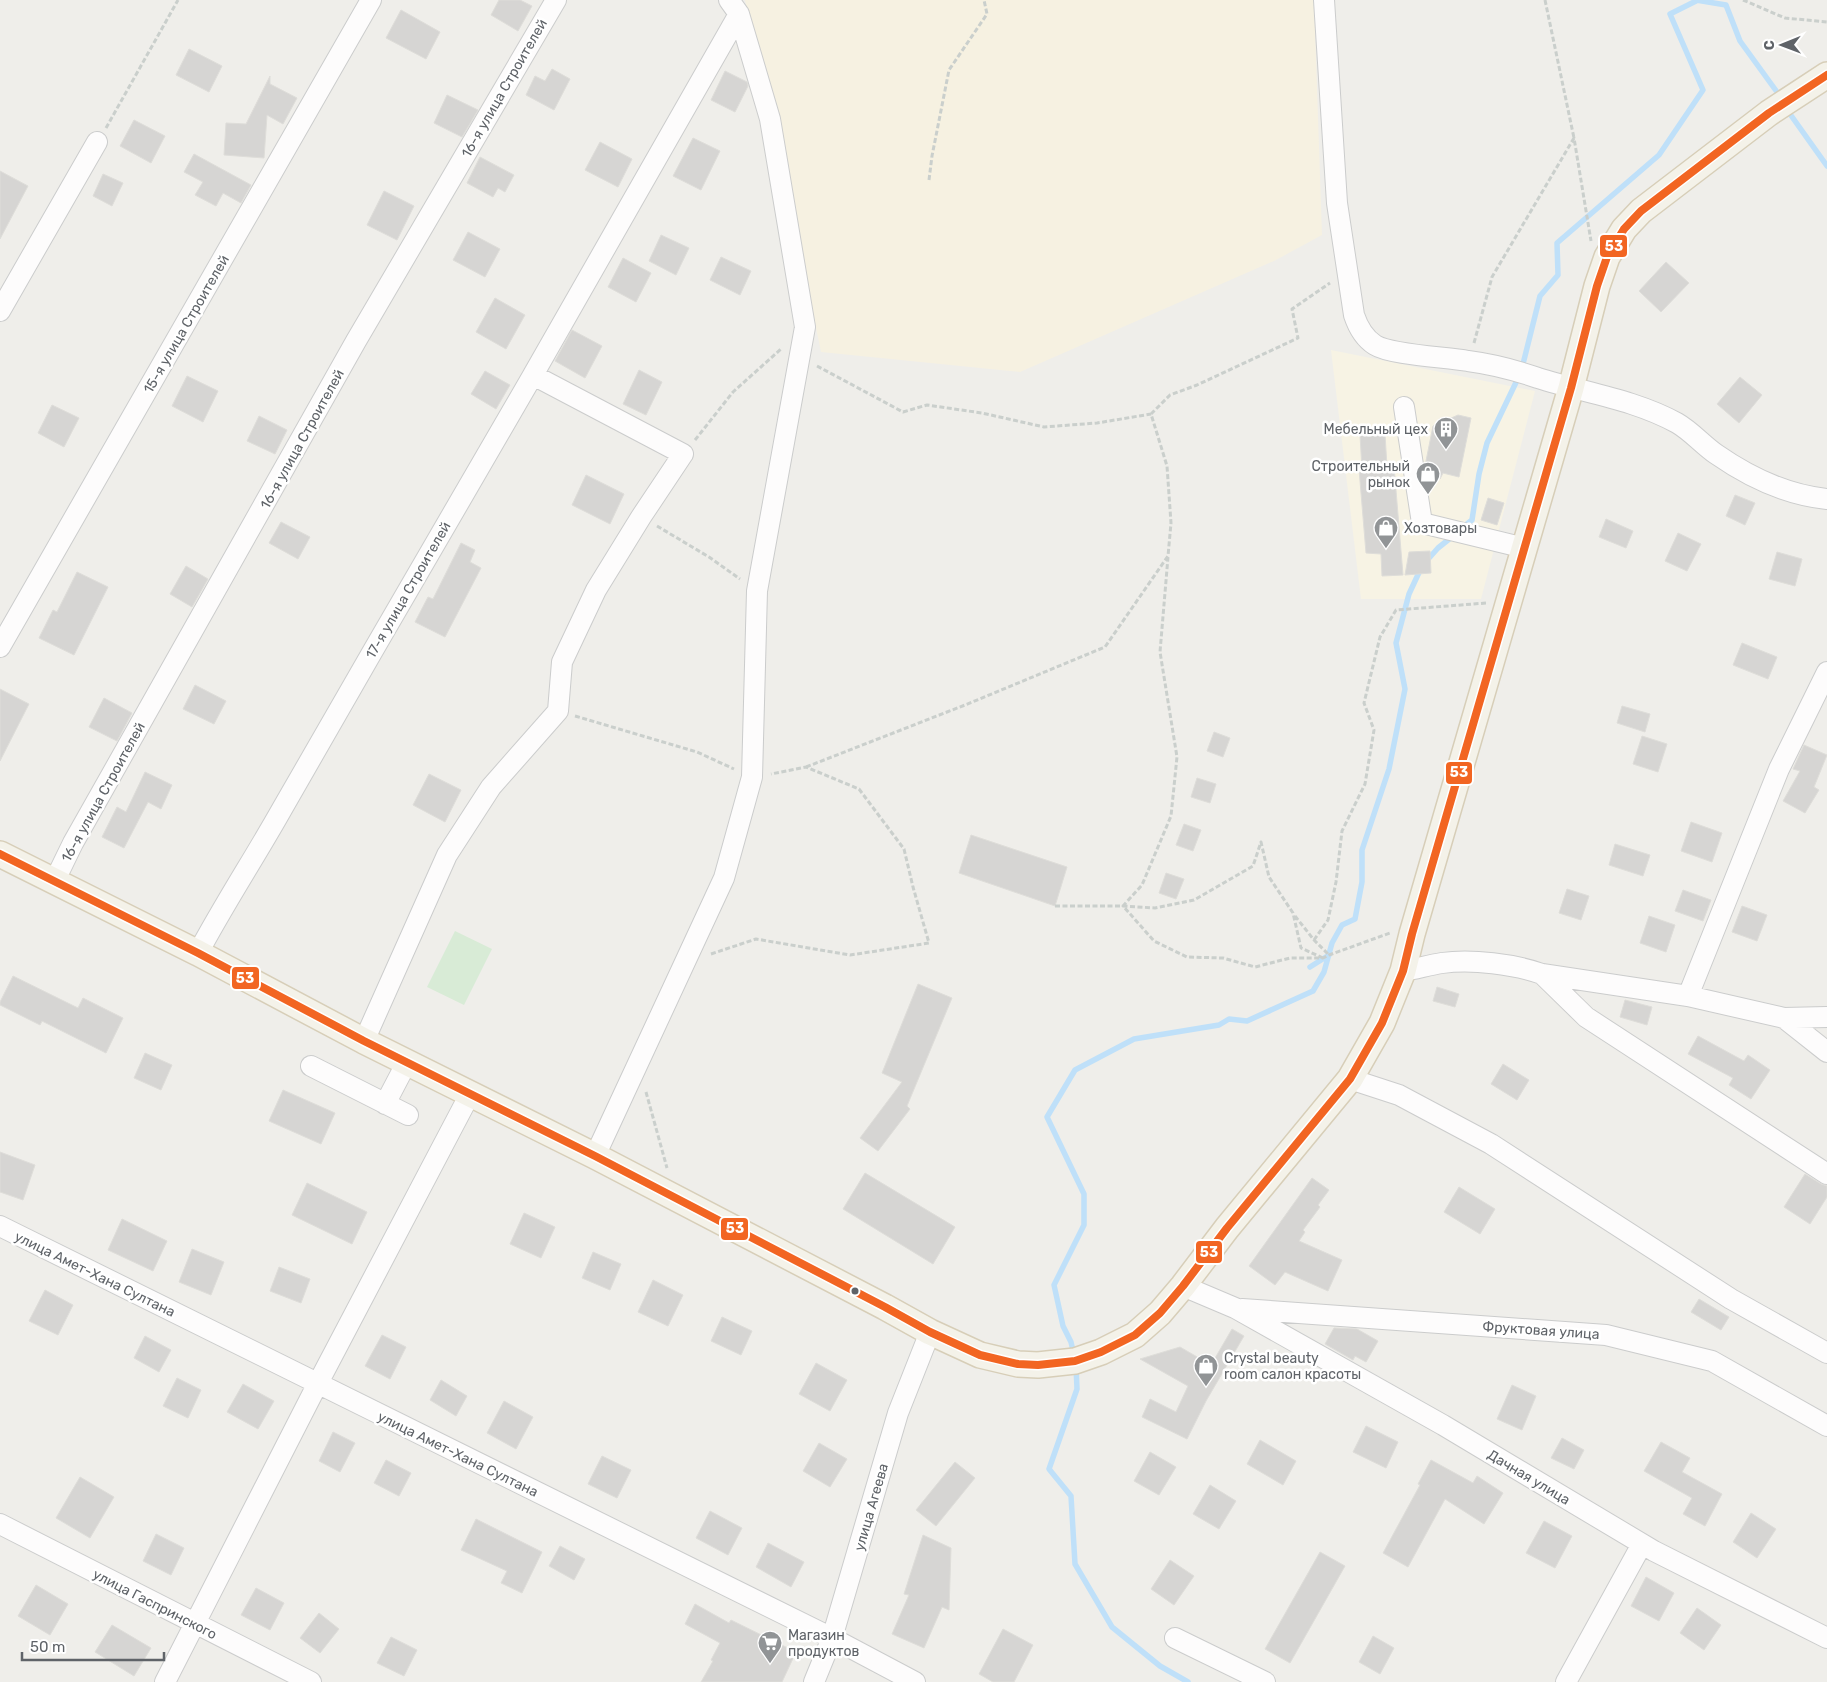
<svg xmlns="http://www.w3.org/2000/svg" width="1827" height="1682" viewBox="0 0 1827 1682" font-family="Rubik,sans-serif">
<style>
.commercial{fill:#f7f3e4}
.green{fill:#d8ebd6}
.sand{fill:#f6f1e1}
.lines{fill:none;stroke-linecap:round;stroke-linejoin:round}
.stream{stroke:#bfe0f9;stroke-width:5.5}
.building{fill:#d6d5d3;stroke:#deddd9}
.minor-casing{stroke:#cbcccc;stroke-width:22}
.major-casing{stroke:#d7ceb8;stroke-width:28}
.path{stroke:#cacfcc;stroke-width:3;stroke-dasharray:5 2.5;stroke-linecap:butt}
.minor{stroke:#fdfcfc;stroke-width:20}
.major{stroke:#f4f2e9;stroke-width:25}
.bus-1-casing{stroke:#fff;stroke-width:11}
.bus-1{stroke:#f26522;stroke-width:8}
.bus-dot{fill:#5f6368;stroke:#fff;stroke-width:2}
.labels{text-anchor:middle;stroke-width:5;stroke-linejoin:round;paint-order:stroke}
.street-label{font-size:14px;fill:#5f6368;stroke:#fff}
.poi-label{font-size:14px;fill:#5f6368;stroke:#fff;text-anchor:start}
.line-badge{stroke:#fff;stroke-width:2}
.badge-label{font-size:14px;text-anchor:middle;font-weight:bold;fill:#fff}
</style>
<rect width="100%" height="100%" fill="#efeeea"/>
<path class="commercial" d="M1331,350L1535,391L1481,599H1361Z"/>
<path class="green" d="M455,931L492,949L464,1005L427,987Z"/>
<path class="sand" d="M745,0H1314L1322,235L1274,261L1020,372L821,352L785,175Z"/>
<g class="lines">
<path class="stream" d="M1696,0L1726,5L1740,41L1777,92
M1790,114L1827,166
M1462,528L1472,520L1479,474L1487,443L1521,372L1540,296L1558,275L1557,243L1659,155L1703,90L1670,14L1696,1
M1310,967L1329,955
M1074,1355L1071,1342L1063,1326L1054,1285L1084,1225V1194L1047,1117L1075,1070L1134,1039L1219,1025L1229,1019L1247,1021L1313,991L1324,972L1332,943L1342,925L1355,919L1362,882V850L1389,769L1405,689L1396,643L1409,594L1422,566L1438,548L1453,536
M1076,1366L1077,1389L1049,1469L1071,1496L1075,1564L1112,1627L1160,1666L1188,1682"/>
</g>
<path class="building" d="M499,0H520L532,6L518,31L491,15Z
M401,10L440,32L426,59L386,38Z
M189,49L222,66L209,92L176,75Z
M552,69L570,79L554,110L526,95L535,76L545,81Z
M725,71L747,82L748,86L735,112L711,100Z
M270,76V84L297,98L283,124L267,115L264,158L224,155L226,123L246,124Z
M447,95L478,110L462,137L434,123Z
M134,120L165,136L151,163L120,146Z
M693,138L720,151L701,190L673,176Z
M600,142L632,159L618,187L585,170Z
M194,154L251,185L241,203L223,193L216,206L195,195L203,182L184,172Z
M480,157L514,175L505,192L498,188L493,197L467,183Z
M0,171L28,186L0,239Z
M103,174L123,183L112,206L93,196Z
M384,191L414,206L397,240L367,225Z
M468,232L500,249L485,277L453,260Z
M661,235L689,248L676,275L649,261Z
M721,257L751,271L740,295L710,280Z
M623,258L651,273L636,302L608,287Z
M1666,262L1689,283L1661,312L1639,291Z
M495,298L525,315L506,349L476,332Z
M572,330L602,346L585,378L555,361Z
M639,370L662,382L646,415L623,404Z
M485,371L510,385L496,409L471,394Z
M187,376L218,391L203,422L172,406Z
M1740,377L1762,395L1739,423L1717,404Z
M52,405L79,418L64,447L38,433Z
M1458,415L1471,418L1459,477L1443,473L1440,479L1427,476L1425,466L1433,426Z
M259,416L287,430L275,454L247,441Z
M1385,434L1387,467L1394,466L1403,575L1382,576L1381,554L1366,553L1359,469H1362L1360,435Z
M586,475L624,494L610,524L572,505Z
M1735,495L1755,503L1745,525L1726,516Z
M1488,498L1504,503L1497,525L1481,520Z
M1606,519L1633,531L1626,548L1599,537Z
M281,522L310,537L298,559L269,543Z
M1678,533L1701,544L1687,571L1665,561Z
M461,543L475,550L470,562L481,568L445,637L415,622L428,597L433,599Z
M1430,551L1431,573L1405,575L1409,552Z
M1777,552L1802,559L1795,586L1769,579Z
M186,566L208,579L192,607L170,594Z
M77,572L108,587L74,655L39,638L53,610L57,612Z
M1742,643L1777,657L1768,679L1733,665Z
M195,685L226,701L214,724L183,709Z
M0,689L29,704L0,761Z
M104,698L132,713L117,741L89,727Z
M1622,706L1650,714L1645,732L1617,723Z
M1214,732L1230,738L1223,757L1207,751Z
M1642,736L1667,744L1658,772L1633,764Z
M1804,745L1827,755L1814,787L1819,790L1805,813L1783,801L1800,771L1793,769Z
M145,772L172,785L161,809L148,802L124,848L102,837L117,807L126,812Z
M429,774L461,790L445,822L413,805Z
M1197,778L1216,784L1210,803L1191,797Z
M1691,822L1722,833L1712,862L1681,851Z
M1184,824L1201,830L1193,851L1176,845Z
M971,835L1067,867L1055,906L959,873Z
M1615,844L1650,855L1643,876L1609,865Z
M1166,873L1184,879L1176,899L1159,893Z
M1567,889L1589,896L1581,920L1559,913Z
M1683,890L1711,900L1703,921L1675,911Z
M1742,906L1767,915L1757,941L1732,932Z
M1649,916L1675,925L1666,952L1640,943Z
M13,976L78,1008L83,998L123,1018L106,1053L42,1021L40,1025L0,1005V1002Z
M918,984L952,998L907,1106L910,1109L878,1151L860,1138L902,1082L882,1073Z
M1437,987L1459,994L1455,1007L1433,1001Z
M1625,1000L1652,1007L1647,1025L1620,1017Z
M1698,1036L1744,1061L1748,1055L1770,1070L1751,1099L1729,1085L1733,1078L1688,1054Z
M145,1053L172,1065L161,1090L134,1078Z
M1503,1064L1529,1080L1517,1100L1491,1084Z
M283,1090L335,1113L321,1144L269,1121Z
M0,1152L35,1165L23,1200L0,1192Z
M865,1173L955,1227L933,1264L843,1209Z
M1805,1174L1821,1184L1827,1186V1197L1810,1224L1784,1207Z
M1312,1178L1329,1190L1318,1205L1320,1207L1303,1230L1305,1232L1299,1241L1342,1260L1328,1291L1285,1272L1275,1285L1249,1266Z
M307,1183L367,1212L352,1244L292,1215Z
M1459,1187L1495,1209L1480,1234L1444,1212Z
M524,1213L555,1227L541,1258L510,1244Z
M122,1219L167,1241L153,1271L108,1250Z
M192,1249L224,1262L211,1295L179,1282Z
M593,1252L621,1264L610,1290L582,1278Z
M279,1267L310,1279L301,1303L270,1291Z
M653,1280L683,1295L668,1326L638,1312Z
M45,1290L73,1305L58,1335L29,1321Z
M1699,1299L1729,1317L1721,1330L1691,1312Z
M722,1317L752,1331L741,1355L711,1341Z
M1334,1328L1357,1329L1378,1341L1366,1362L1355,1356L1353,1360L1325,1344Z
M1232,1329L1244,1336L1206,1401L1187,1439L1142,1417L1150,1399L1176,1412L1188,1386L1140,1359L1180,1347L1211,1365Z
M382,1335L406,1347L390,1379L365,1366Z
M145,1336L171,1350L159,1372L134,1358Z
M816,1363L847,1380L830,1411L799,1394Z
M177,1378L201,1390L188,1418L163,1406Z
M441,1380L467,1396L456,1416L430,1400Z
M243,1384L274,1401L258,1429L227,1412Z
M1512,1385L1536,1396L1522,1430L1497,1419Z
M504,1401L533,1417L516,1449L487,1433Z
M1366,1426L1398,1442L1386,1468L1353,1452Z
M333,1432L355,1443L340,1472L319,1461Z
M1562,1438L1584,1450L1574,1469L1551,1458Z
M1260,1440L1296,1461L1283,1485L1247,1464Z
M1661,1442L1690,1458L1682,1472L1722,1494L1705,1526L1683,1514L1692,1498L1644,1471Z
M819,1443L847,1459L830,1487L803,1471Z
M1150,1452L1176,1467L1159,1495L1134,1481Z
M602,1456L631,1470L617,1498L588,1484Z
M386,1460L411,1473L399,1496L374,1483Z
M1431,1460L1473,1483L1477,1476L1503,1493L1484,1524L1445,1499L1408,1567L1383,1553L1420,1485L1418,1484Z
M955,1462L975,1478L936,1526L916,1510Z
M80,1477L114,1497L90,1538L56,1518Z
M1210,1485L1236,1501L1219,1529L1193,1514Z
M710,1511L742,1528L728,1555L696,1538Z
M1751,1513L1776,1529L1757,1558L1733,1542Z
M476,1519L542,1552L522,1593L501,1583L507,1571L461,1550Z
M1544,1521L1572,1536L1555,1568L1526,1553Z
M156,1534L184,1548L171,1575L143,1561Z
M923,1535L951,1548L949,1610L942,1607L924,1648L892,1634L909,1595L904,1594Z
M768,1543L804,1562L791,1587L756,1567Z
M560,1546L585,1559L574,1580L549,1566Z
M1320,1552L1345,1566L1290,1663L1265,1649Z
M1170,1560L1194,1576L1174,1605L1151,1589Z
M1646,1577L1674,1593L1659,1621L1631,1606Z
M36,1585L68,1604L50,1635L18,1616Z
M256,1588L284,1603L270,1630L241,1615Z
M695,1604L729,1623L731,1620L796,1652L782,1682H701L713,1661L711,1660L720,1643L685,1624Z
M1697,1608L1721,1625L1704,1650L1680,1633Z
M319,1613L339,1629L320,1653L300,1638Z
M112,1625L151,1648L134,1676L95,1652Z
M1003,1629L1033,1645L1014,1682H993L979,1674Z
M1373,1636L1394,1648L1380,1674L1359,1662Z
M391,1637L417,1650L404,1676L377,1663Z"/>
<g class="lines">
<defs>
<path id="minor" d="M1324,0L1337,203L1354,315C1358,327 1364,338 1375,345C1391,355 1446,357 1468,361C1491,364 1515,370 1538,378C1585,393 1633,399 1677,423C1691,431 1703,445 1716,454C1749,477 1787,495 1827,499
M0,311L97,142
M533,375L739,14
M1404,407L1422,523L1525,548
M0,647L371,0
M54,882L73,843L356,341L556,0
M198,953C224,904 255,857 282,809C365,664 449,519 533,375L683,454L641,517L596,590L562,662L558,711L491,787L447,855L364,1041
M1403,971C1416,969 1429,965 1442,963C1472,959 1514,964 1542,974L1688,996L1784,1018L1827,1017
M1542,974L1586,1017L1827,1174
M1688,996L1779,769L1827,672
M1784,1018L1827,1052
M311,1066L408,1115
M1350,1079L1399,1095L1491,1144L1731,1299L1827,1353
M385,1104L407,1062
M595,1156L724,878L752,777L757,591L805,327L770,119L739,14L729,0
M0,1226L832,1638L915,1682
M1183,1286L1235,1308L1443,1425L1654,1551L1827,1638
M1242,1309L1606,1335L1712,1361L1827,1426
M0,1524L311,1682
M1175,1638L1265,1682
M165,1682L317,1385L470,1094
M814,1682L832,1638L898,1413L930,1332
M1566,1682L1642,1544"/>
<path id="major" d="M0,854L198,953L364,1041L595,1156L885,1307L930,1332L980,1355L1018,1364L1038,1365L1075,1361L1101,1352L1135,1335L1160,1313L1183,1286L1227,1228L1350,1079L1382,1023L1403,971L1412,934L1571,388L1597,286L1607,257L1624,229L1641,211L1769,113L1827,75"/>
</defs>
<use href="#minor" class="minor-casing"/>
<use href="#major" class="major-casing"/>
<path class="path" d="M1545,0L1574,138
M1743,0L1785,18L1827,22
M106,128L178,0
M929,180L932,156L949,70L987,14L984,0
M1474,343L1492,277L1574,138L1591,241
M817,366L903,412L927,405L982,413L1044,427L1097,423L1151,414
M695,440L733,392L781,349
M657,526L709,557L740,579
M575,716L697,752L734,769
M806,767L965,705L1105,647L1168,556L1171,523L1167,466L1151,414L1170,395L1197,385L1298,338L1292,309L1330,283
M1055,906H1123L1142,885L1171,816L1177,757L1160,652L1168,557
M1295,916L1314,940L1329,955
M1314,940L1328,920L1336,882L1342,831L1365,784L1374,730L1364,703L1380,637L1396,610L1486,603
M711,954L756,939L850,955L929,943L913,887L904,849L859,789L806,767L771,774
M1323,958L1301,948L1293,913L1269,877L1261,842L1253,866L1194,900L1155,908L1123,906L1154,941L1187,957L1223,958L1255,967L1290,958H1323L1329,955L1390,933
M646,1092L667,1168"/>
<use href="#minor" class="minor"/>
<use href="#major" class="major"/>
<defs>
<path id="bus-1" d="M0,854L198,953L364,1041L595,1156L885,1307L930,1332L980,1355L1018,1364L1038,1365L1075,1361L1101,1352L1135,1335L1160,1313L1183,1286L1227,1228L1350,1079L1382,1023L1403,971L1412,934L1571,388L1597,286L1607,257L1624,229L1641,211L1769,113L1827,75"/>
</defs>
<use href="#bus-1" class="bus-1-casing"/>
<use href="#bus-1" class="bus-1"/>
</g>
<defs>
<symbol id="building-pin" viewBox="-11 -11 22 30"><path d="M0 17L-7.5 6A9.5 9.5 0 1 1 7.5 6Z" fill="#919496" stroke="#fff"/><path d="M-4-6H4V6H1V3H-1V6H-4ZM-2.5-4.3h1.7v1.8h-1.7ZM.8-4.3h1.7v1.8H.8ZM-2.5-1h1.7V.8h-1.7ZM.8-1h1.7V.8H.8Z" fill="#fff"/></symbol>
<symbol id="shop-pin" viewBox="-11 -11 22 30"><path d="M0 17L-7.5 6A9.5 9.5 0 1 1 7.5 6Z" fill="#919496" stroke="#fff"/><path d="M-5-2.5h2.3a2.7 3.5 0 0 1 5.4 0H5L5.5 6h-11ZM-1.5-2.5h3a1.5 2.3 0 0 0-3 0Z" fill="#fff"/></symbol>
<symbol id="supermarket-pin" viewBox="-11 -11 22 30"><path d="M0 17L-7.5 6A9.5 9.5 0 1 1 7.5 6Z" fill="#919496" stroke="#fff"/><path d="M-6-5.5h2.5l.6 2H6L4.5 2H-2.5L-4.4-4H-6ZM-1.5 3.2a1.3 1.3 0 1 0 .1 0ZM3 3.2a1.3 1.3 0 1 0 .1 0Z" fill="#fff"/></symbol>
</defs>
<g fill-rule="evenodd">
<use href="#building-pin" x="1432" y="415" width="28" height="38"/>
<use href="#shop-pin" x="1414" y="460" width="28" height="38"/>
<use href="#shop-pin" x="1372" y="514" width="28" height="38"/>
<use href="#shop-pin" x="1192" y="1352" width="28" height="38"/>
<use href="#supermarket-pin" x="756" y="1629" width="28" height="38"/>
</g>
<circle class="bus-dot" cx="855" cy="1291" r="4.5"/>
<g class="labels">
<g class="street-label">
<text transform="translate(504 88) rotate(-60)" y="5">16-я улица Строителей</text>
<text transform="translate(186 324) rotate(-60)" y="5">15-я улица Строителей</text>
<text transform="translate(302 439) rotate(-61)" y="5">16-я улица Строителей</text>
<text transform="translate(408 590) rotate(-60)" y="5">17-я улица Строителей</text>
<text transform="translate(103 792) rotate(-61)" y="5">16-я улица Строителей</text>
<text transform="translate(95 1274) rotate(26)" y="5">улица Амет-Хана Султана</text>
<text transform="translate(1541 1330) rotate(4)" y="5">Фруктовая улица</text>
<text transform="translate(458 1454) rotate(26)" y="5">улица Амет-Хана Султана</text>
<text transform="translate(1529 1477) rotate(31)" y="5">Дачная улица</text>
<text transform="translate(871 1507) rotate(-74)" y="5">улица Агеева</text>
<text transform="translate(155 1604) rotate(27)" y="5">улица Гаспринского</text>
</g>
<g class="poi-label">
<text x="1428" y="434" text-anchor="end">Мебельный цех</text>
<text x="1410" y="471" text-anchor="end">Строительный<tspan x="1410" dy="16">рынок</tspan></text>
<text x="1404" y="533">Хозтовары</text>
<text x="1224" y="1363">Crystal beauty<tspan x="1224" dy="16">room салон красоты</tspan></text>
<text x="788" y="1640">Магазин<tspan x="788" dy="16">продуктов</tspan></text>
</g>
</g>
<g class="line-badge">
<rect x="1599" y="234" width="29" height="24" rx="5" fill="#f26522"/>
<rect x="1445" y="761" width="28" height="24" rx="5" fill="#f26522"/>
<rect x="231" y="966" width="29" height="24" rx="5" fill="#f26522"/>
<rect x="720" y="1217" width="29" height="24" rx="5" fill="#f26522"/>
<rect x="1195" y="1240" width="28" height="24" rx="5" fill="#f26522"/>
</g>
<g class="badge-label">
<text x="1614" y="251">53</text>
<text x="1459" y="777">53</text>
<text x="245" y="983">53</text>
<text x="735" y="1233">53</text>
<text x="1209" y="1257">53</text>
</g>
<g transform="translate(1782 45) rotate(269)" stroke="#ffffff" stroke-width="4" paint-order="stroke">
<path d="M0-4L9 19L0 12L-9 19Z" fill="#5f6368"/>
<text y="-8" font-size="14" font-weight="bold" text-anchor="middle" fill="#5f6368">С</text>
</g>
<path d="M22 1652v8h142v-8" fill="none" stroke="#5f6368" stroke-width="2.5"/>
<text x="30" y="1652" font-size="15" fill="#5f6368" stroke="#ffffff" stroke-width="4" paint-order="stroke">50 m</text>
</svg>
